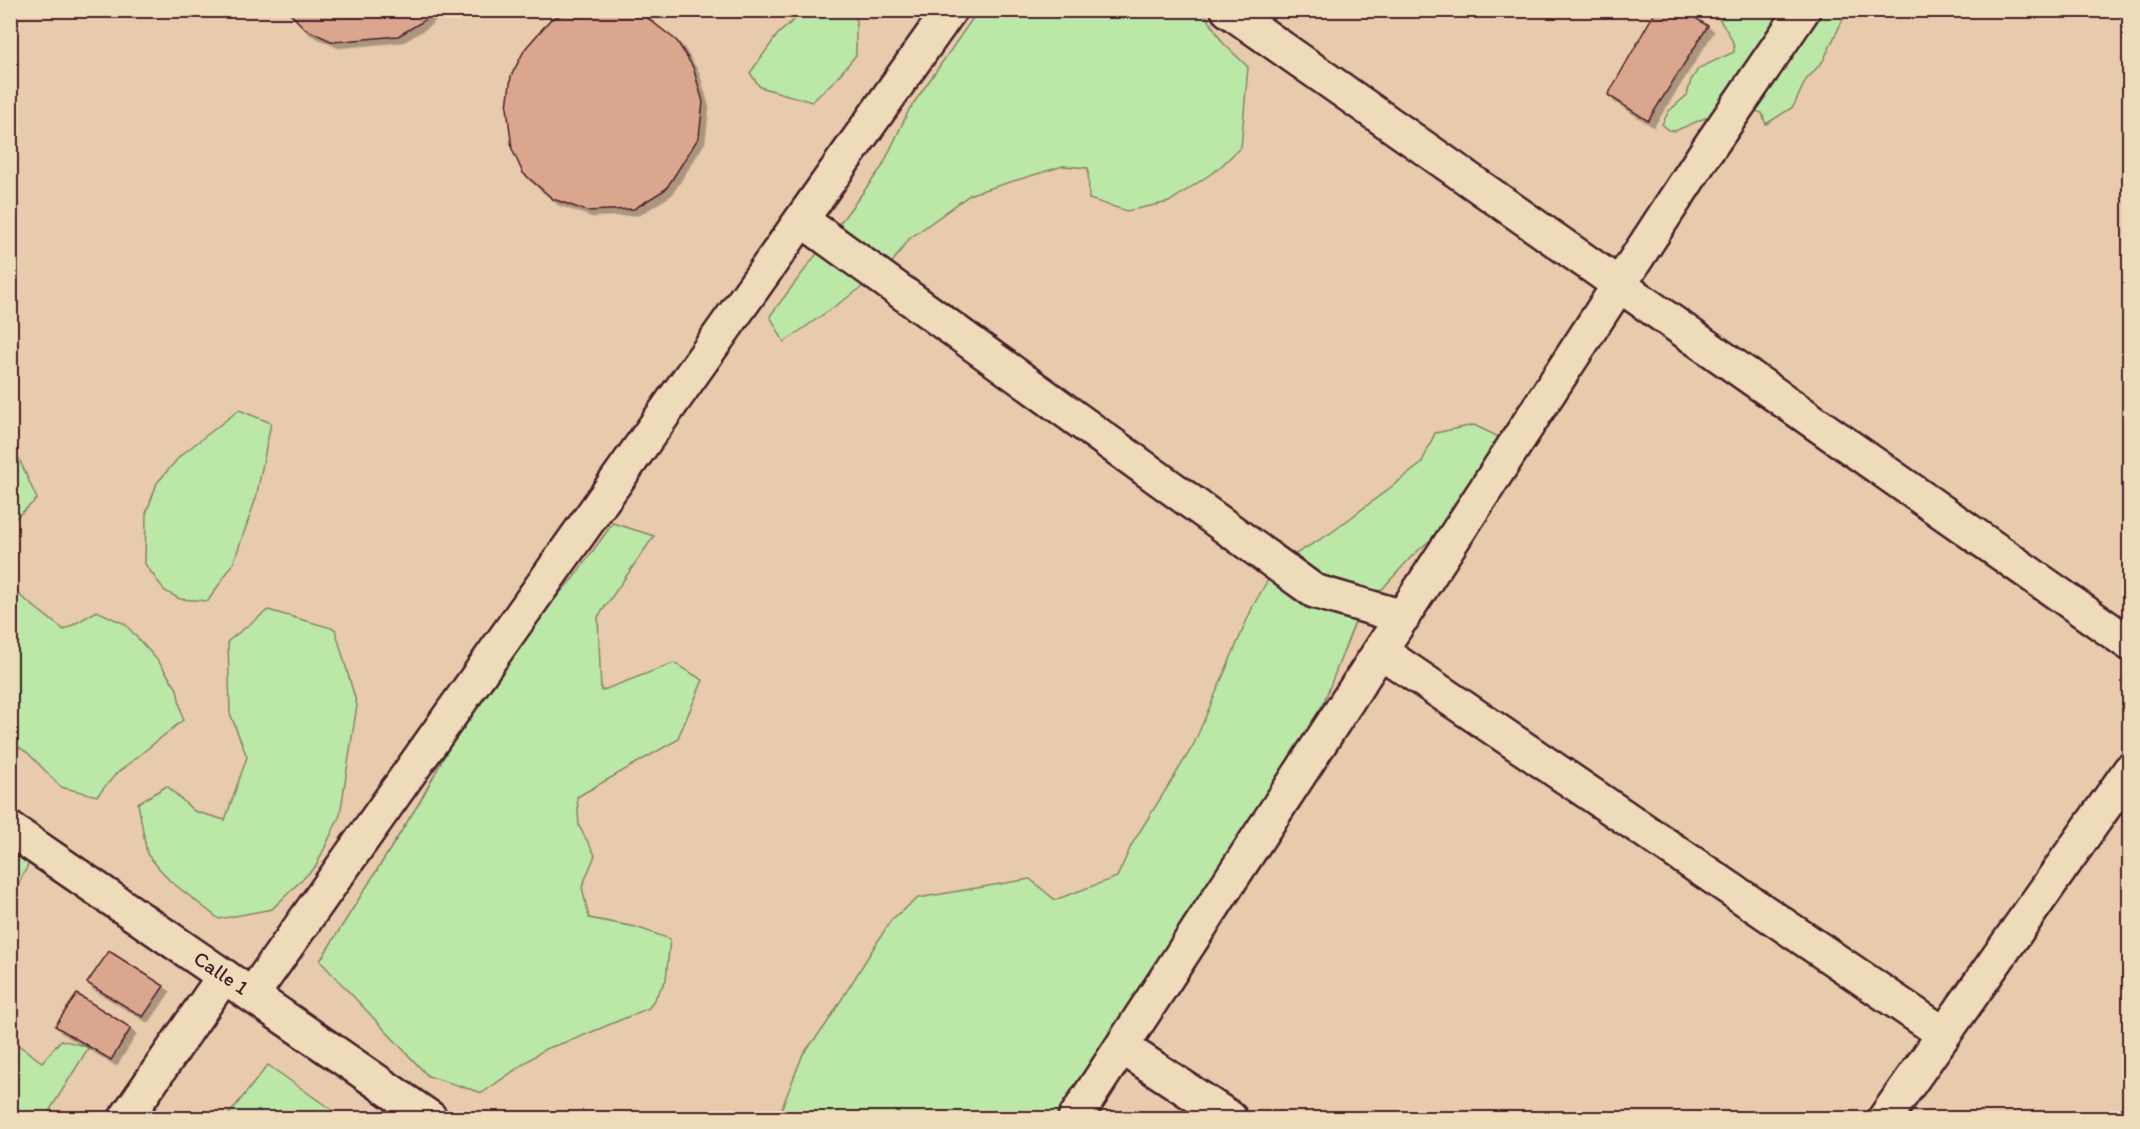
<svg xmlns="http://www.w3.org/2000/svg" width="2140" height="1129" viewBox="0 0 2140 1129" font-family="Itim,sans-serif">
<style>
.green{fill:#bbe8a6;stroke:#828468;stroke-width:1.5}
.building{fill:#daa78e;stroke:#4a1f2b;stroke-width:1.5;filter:url(#shadow)}
.lines{fill:none;stroke-linecap:round;stroke-linejoin:round}
.street-casing{stroke:#4a1f2b;stroke-width:38}
.secondary-casing{stroke:#4a1f2b;stroke-width:38}
.street{stroke:#eedbb9;stroke-width:33}
.secondary{stroke:#eedbb9;stroke-width:33}
.labels{text-anchor:middle;stroke-width:6;stroke-linejoin:round;paint-order:stroke}
.street-label{font-size:21px;fill:#4a1f2b;stroke:#eedbb9}
</style>
<defs>
<filter id="shadow"><feDropShadow dx="5.5" dy="5.5" stdDeviation="0" flood-color="#0004"/></filter>
</defs>
<rect width="100%" height="100%" fill="#e8cbac"/>
<filter id="ink" filterUnits="userSpaceOnUse"><feTurbulence type="fractalNoise" baseFrequency=".0167" numOctaves="2"/><feDisplacementMap in="SourceGraphic" scale="12" xChannelSelector="R" yChannelSelector="G"/><feConvolveMatrix kernelMatrix="1 2 1 2 8 2 1 2 1" color-interpolation-filters="sRGB"/></filter>
<g filter="url(#ink)">
<path class="green" d="M1767,10L1844,11V17L1823,61L1806,80L1793,107L1766,124L1762,113L1746,108H1728L1675,131L1669,130L1662,124L1669,111L1687,95L1691,80L1699,68L1734,52C1736,38 1720,25 1716,11H1760L1764,13Z
M804,11H856V55L837,78L812,102L760,87L750,73L778,34Z
M982,11H1203L1223,43L1248,67L1241,147L1218,169L1169,202L1127,211L1089,199L1088,168L1063,166L971,194L909,239L891,264L858,290L784,342L770,316L882,167L909,110L975,15Z
M239,410L271,423L256,498L233,564L208,601L180,599L165,591L145,564L146,514L157,483L180,456Z
M1474,425L1505,440L1461,513L1412,556L1357,617L1295,776L1065,1118H778L803,1054L825,1026L891,920L918,898L1030,879L1055,900L1117,877L1132,844L1193,746L1253,606L1269,578L1297,553L1331,533L1421,464L1435,433Z
M11,449L16,452L37,499L11,522Z
M613,523L654,536L598,617L601,691L674,663L703,680L677,740L577,797L579,826L595,855L582,887L589,918L636,927L670,939L666,980L649,1008L575,1039L545,1049L482,1093L428,1076L320,961L419,803L495,663L518,641L574,577Z
M11,583L18,594L64,630L97,611L125,624L159,662L177,689L183,720L116,774L97,796L61,787L28,753L11,742Z
M268,610L335,629L357,705L340,815L316,866L272,909L219,919L169,880L147,854L138,803L167,786L194,811L225,820L247,757L230,713L228,641Z
M11,839L33,855L11,899Z
M11,1040L42,1062L61,1040L89,1047L45,1118H16L11,1115Z
M268,1065L343,1118H226Z"/>
<path class="building" d="M287,10H434L422,22L398,36L333,42L305,29Z
M573,10H634L641,13L677,41L693,67L703,102L699,137L666,189L634,209L587,211L553,199L523,173L512,149L507,107L511,76L525,49L551,19Z
M1656,10H1683L1708,26L1648,121L1608,95Z
M109,951L164,986L143,1017L87,983Z
M77,994L131,1028L111,1060L55,1026Z"/>
<g class="lines">
<defs>
<path id="street" d="M1228,10L2130,644
M802,220L1314,591L1403,617
M1380,651L1944,1034
M252,995L950,10
M1122,1047L1230,1118
M126,1118L224,976
M1075,1118L1704,155L1803,10
M1885,1118L2130,770"/>
<path id="secondary" d="M10,829L430,1118"/>
</defs>
<use href="#street" class="street-casing"/>
<use href="#secondary" class="secondary-casing"/>
<use href="#street" class="street"/>
<use href="#secondary" class="secondary"/>
</g>
</g>
<g class="labels">
<g class="street-label">
<text transform="translate(221 973) rotate(34)" y="7">Calle 1</text>
</g>
</g>
<rect width="2140" height="1129" fill="none" stroke="#eedbb9" stroke-width="36"/>
<rect x="18" y="18" width="2104" height="1093" fill="none" stroke="#4a1f2b" stroke-width="2" filter="url(#ink)"/>
</svg>
